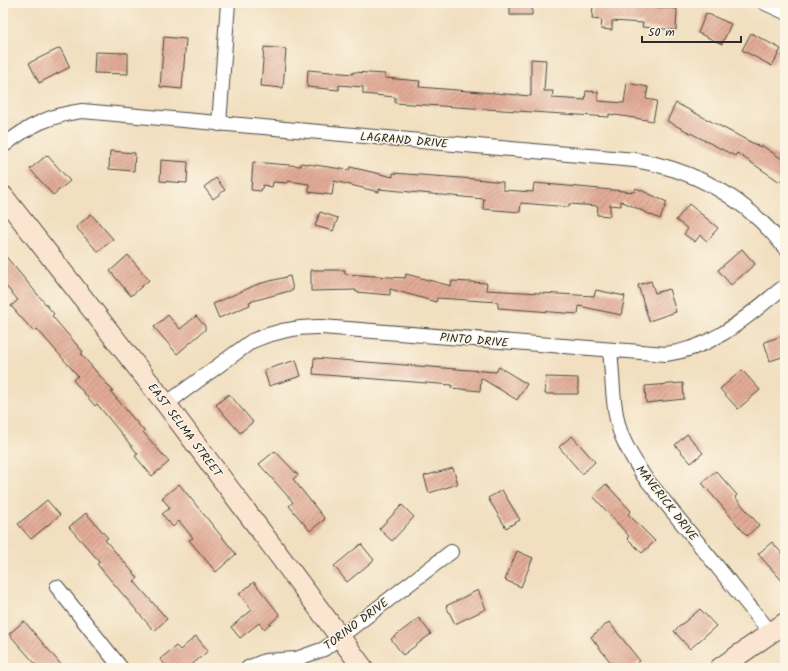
<svg xmlns="http://www.w3.org/2000/svg" width="788" height="671" viewBox="0 0 788 671" font-family="Kalam,sans-serif">
<style>
.building{fill:url(#building-hatch)}
.lines{fill:none;stroke-linecap:round;stroke-linejoin:round}
.street-casing{stroke:#494641;stroke-width:16}
.secondary-casing{stroke:#494641;stroke-width:22}
.street{stroke:#fff;stroke-width:14}
.secondary{stroke:#fce5d0;stroke-width:20}
.labels{text-anchor:middle;stroke-width:3;stroke-linejoin:round;paint-order:stroke}
.street-label{font-size:12px;fill:#2b2b2b;stroke:#fcf5e5}
</style>
<defs>
<pattern id="building-hatch" width="6" height="6" patternUnits="userSpaceOnUse"><rect width="6" height="6" fill="#e2ac96"/><path d="M-1 1l2-2M0 6l6-6M5 7l2-2" fill="none" stroke="#b78c7b"/></pattern>
</defs>
<rect width="100%" height="100%" fill="#fcf5e5"/>
<filter id="ink" filterUnits="userSpaceOnUse"><feTurbulence type="fractalNoise" baseFrequency=".025" numOctaves="2"/><feDisplacementMap in="SourceGraphic" scale="8" xChannelSelector="R" yChannelSelector="G"/><feConvolveMatrix kernelMatrix="1 2 1 2 8 2 1 2 1" color-interpolation-filters="sRGB"/></filter>
<filter id="wash" filterUnits="userSpaceOnUse"><feTurbulence type="fractalNoise" baseFrequency=".012" numOctaves="4" result="noise"/><feDisplacementMap in="SourceGraphic" scale="16" xChannelSelector="R" yChannelSelector="G"/><feGaussianBlur stdDeviation="0.9" result="paint"/><feColorMatrix in="noise" values="0 0 0 0 0 0 0 0 0 0 0 0 0 0 0 0 0 1.4 0 .05"/><feComposite in="paint" operator="in"/></filter>
<g filter="url(#wash)">
<rect width="100%" height="100%" fill="#f1dfbf"/>
<g id="blocks">
<path class="building" d="M510,3H532V15H510Z
M593,3H626V5L677,9L676,30L642,27L643,23L612,21V30L601,29L602,20L592,19Z
M706,13L731,24L722,44L698,33Z
M751,33L781,49L772,66L742,50Z
M164,37L186,39L182,89L160,87Z
M264,47L286,49L283,88L261,86Z
M60,48L70,67L39,83L29,63Z
M95,52L128,53V74L94,73Z
M531,59L546,60L544,91H553L552,98L585,100L586,91L598,92V101L624,103L627,83L648,87L646,99L657,101L653,121L609,114V117L395,103V97L363,94V87L339,85V90L307,87L308,70L353,74V72L385,74V78L420,81L419,87L531,96Z
M676,103L760,147L761,145L785,161V174L780,182L737,153L735,156L667,121Z
M110,151L135,153L134,171L109,169Z
M47,155L70,181L53,195L30,169Z
M161,160L188,162L187,183L160,181Z
M253,162L301,166V163L349,170L350,167L393,177V173L475,179L503,182V190L533,192L534,183L634,192L636,188L667,202L660,219L621,201V206L610,205V216L597,215L598,206L569,204V207L521,203L520,212L483,209L484,199L379,189V192L334,181L332,195L309,192V184L288,181V183L273,182L272,187L263,185L261,191L251,190Z
M216,178L225,190L213,199L204,187Z
M689,204L718,228L707,241L700,235L695,242L684,234L688,229L676,220Z
M320,212L338,218L333,231L315,226Z
M91,214L113,239L98,252L76,227Z
M742,249L755,264L731,285L718,270Z
M3,253L54,314L52,316L83,352L81,354L113,391L111,392L144,431L143,432L169,462L152,476L135,456L138,454L97,404L95,406L73,380L78,376L37,329L34,332L11,306L18,300L3,283Z
M128,255L149,280L131,296L110,271Z
M311,270H345V274L405,278L406,274L451,286L452,281L487,283L486,290L594,296L596,290L625,296L621,315L579,306L578,314L498,308V302L437,298L436,302L390,289V295L356,292V290L311,291Z
M290,276L293,290L249,302L250,305L219,318L213,304L258,284Z
M651,281L655,293L669,289L676,312L649,321L638,285Z
M168,315L180,329L196,316L205,326V330L177,354L154,327Z
M785,335V356L770,361L764,342Z
M314,358L496,372L499,367L527,384L517,400L481,378L480,391L451,388L452,385L313,374Z
M296,360L301,376L269,386L264,370Z
M742,370L760,390L738,409L720,389Z
M546,377L578,378V394H545Z
M683,383L684,399L646,403L645,386Z
M229,394L253,422L240,433L216,405Z
M687,434L703,453L691,463L675,445Z
M572,436L595,462L582,474L559,447Z
M275,451L298,475L293,479L325,519L310,531L289,506L293,502L259,464Z
M453,468L458,484L429,493L424,476Z
M716,471L737,495L735,497L759,525L747,536L702,483Z
M179,484L236,554L216,572L189,540L193,538L179,521L173,527L162,514L170,508L162,498Z
M606,484L631,511L628,514L655,541L642,553L627,538L629,536L593,496Z
M502,490L520,520L506,528L488,498Z
M47,500L60,515L31,539L18,524Z
M402,505L414,517L392,541L379,529Z
M86,513L108,538L105,540L138,578L134,581L167,619L154,631L97,564L100,562L69,527Z
M772,542L785,557V584L758,554Z
M361,544L374,560L347,582L334,566Z
M517,551L533,558L521,587L505,580Z
M254,582L280,615L264,629L259,623L240,638L231,627L252,610L239,594Z
M478,590L486,609L455,624L446,606Z
M700,609L716,626L690,649L674,631Z
M419,618L431,634L403,655L391,639Z
M24,621L64,668H39L9,634Z
M609,622L640,661L631,668H615L591,637Z
M196,636L208,651L188,668H168L160,659L176,646L180,650Z"/>
</g>
</g>
<g filter="url(#ink)">
<use href="#blocks" fill-opacity="0" stroke="#494641" stroke-width="1"/>
<g class="lines">
<defs>
<path id="street" d="M765,3L785,12
M219,124L228,3
M3,146C28,126 50,115 82,111L635,160C696,170 747,199 785,248
M610,351C613,377 612,406 620,431C625,447 635,461 643,475L771,633
M166,404L252,341C275,331 297,326 322,327L666,354C715,348 747,316 785,286
M57,587L121,668
M248,668L265,661L296,659L324,649L451,552"/>
<path id="secondary" d="M3,196L166,404L363,668
M720,668L785,623"/>
</defs>
<use href="#street" class="street-casing"/>
<use href="#secondary" class="secondary-casing"/>
<use href="#street" class="street"/>
<use href="#secondary" class="secondary"/>
</g>
</g>
<g class="labels">
<g class="street-label">
<text transform="translate(404 140) rotate(5)" y="4">LAGRAND DRIVE</text>
<text transform="translate(474 340) rotate(5)" y="4">PINTO DRIVE</text>
<text transform="translate(185 430) rotate(53)" y="4">EAST SELMA STREET</text>
<text transform="translate(667 503) rotate(52)" y="4">MAVERICK DRIVE</text>
<text transform="translate(356 624) rotate(-37)" y="4">TORINO DRIVE</text>
</g>
</g>
<rect width="788" height="671" fill="none" stroke="#fcf5e5" stroke-width="16"/>
<path d="M642 36v6h99v-6" fill="none" stroke="#2b2b2b" stroke-width="2"/>
<text x="648" y="36" font-size="12" fill="#2b2b2b" stroke="#fcf5e5" stroke-width="3" paint-order="stroke">50 m</text>
</svg>
